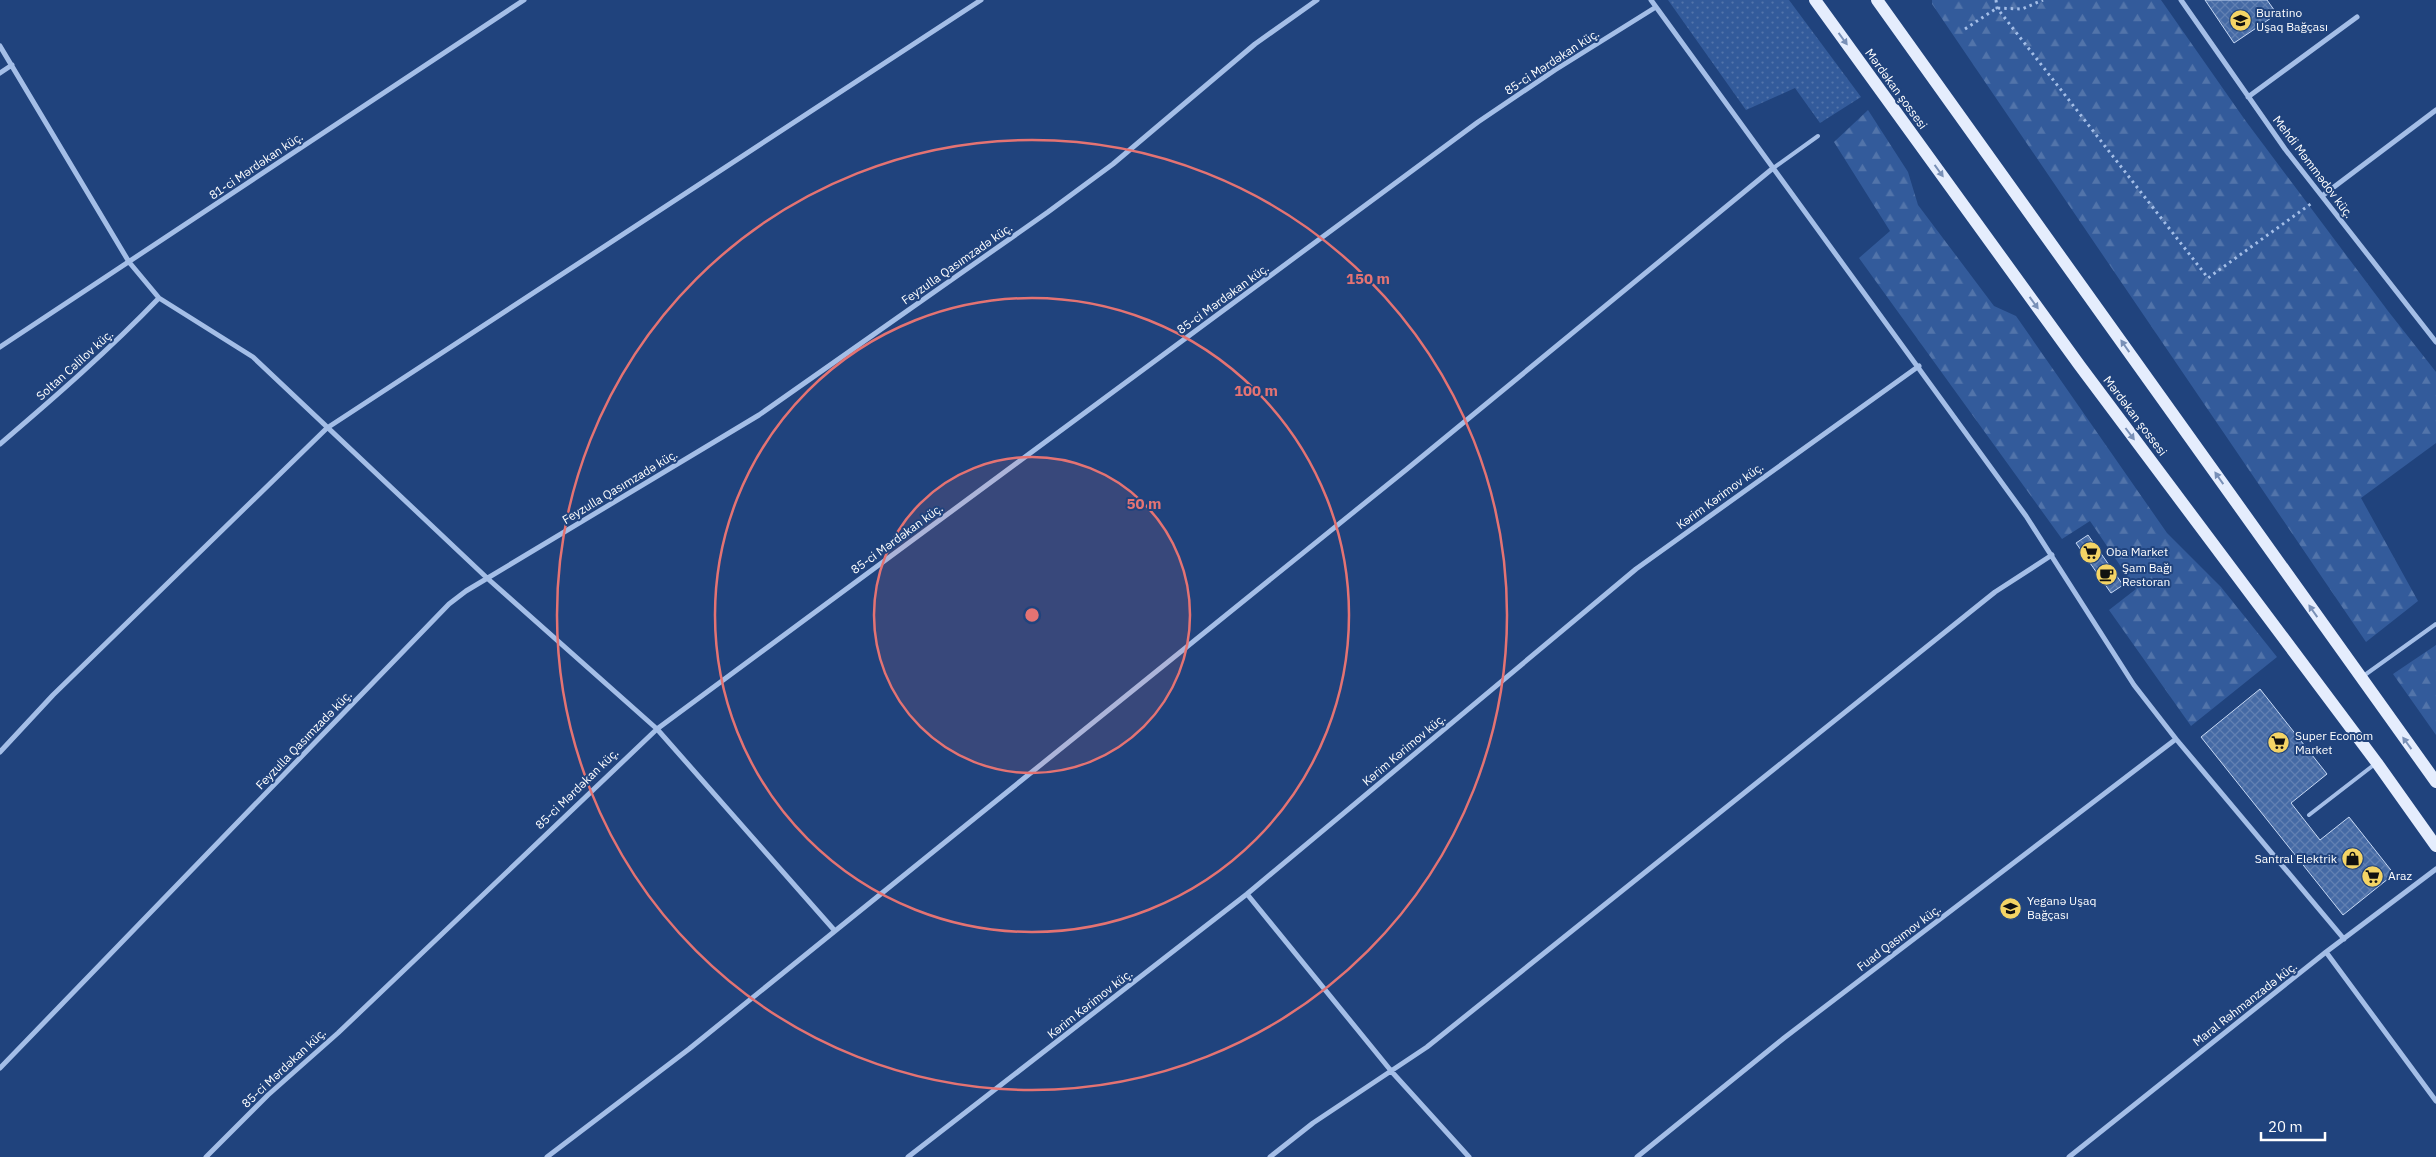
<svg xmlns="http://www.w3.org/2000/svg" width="2436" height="1157" viewBox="0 0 2436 1157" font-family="'IBM Plex Sans',sans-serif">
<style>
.grass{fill:url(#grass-dots)}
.forest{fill:url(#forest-firs)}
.building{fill:url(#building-cross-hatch);stroke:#c7d9f5}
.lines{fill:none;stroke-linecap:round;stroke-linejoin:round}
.path{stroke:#a4bee7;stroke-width:3;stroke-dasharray:2.5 4;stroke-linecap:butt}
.service{stroke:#a4bee7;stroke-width:4}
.minor{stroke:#a4bee7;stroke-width:5}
.primary{stroke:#e5edfd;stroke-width:12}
.oneway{fill:#7990b7}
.ring{fill:none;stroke:#e47373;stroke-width:2.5}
.labels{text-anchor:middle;stroke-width:4;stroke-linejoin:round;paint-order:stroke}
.poi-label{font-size:12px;fill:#fff;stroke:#20437d;text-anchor:start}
.street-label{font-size:12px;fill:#fff;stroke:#20437d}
.centre{fill:#e47373;stroke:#20437d;stroke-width:2.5}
.ring-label{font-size:15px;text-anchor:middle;font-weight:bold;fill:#e47373;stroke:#20437d;stroke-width:4;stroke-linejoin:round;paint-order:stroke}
</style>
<defs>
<pattern id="grass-dots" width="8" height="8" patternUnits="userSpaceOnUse" patternTransform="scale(1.25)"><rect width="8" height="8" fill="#335b9b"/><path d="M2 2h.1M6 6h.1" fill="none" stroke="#5274aa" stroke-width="1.8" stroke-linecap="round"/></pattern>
<pattern id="forest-firs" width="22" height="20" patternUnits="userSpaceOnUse" patternTransform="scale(1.25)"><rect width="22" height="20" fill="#335b9b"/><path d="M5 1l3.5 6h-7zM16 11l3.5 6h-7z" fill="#5274aa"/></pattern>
<pattern id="building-cross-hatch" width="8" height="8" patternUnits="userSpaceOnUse" patternTransform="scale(1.25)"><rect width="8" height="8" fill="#456aa5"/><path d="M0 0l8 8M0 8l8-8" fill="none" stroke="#6180b2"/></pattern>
</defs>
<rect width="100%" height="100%" fill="#20437d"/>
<path class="grass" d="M1668,0H1789L1861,97L1820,123L1795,88L1746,110Z"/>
<path class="forest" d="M1932,0H2161L2245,120L2388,311L2436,372V443L2361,498L2418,601L2366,642L1932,4Z
M1868,110L1908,172L1918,205L1994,306L2016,316L2167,533L2221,587L2277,657L2191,726L2109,610L2136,589L2090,521L2062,539L1859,258L1890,231L1834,142Z
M2436,645V735L2393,674Z"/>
<path class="building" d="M2205,0H2267L2277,14L2234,43Z
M2088,535L2123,585L2111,593L2076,543Z
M2260,689L2327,774L2291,803L2320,840L2349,817L2394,874L2343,915L2201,737Z"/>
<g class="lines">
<path class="path" d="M1996,0L1997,8L2208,278L2312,203
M1965,29L1997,8L2022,9L2043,0"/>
<path class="service" d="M1772,169L1818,136
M2362,677L2436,624
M2309,815L2375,764"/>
<path class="minor" d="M1651,0L2026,516L2134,685L2176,739L2344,939
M2181,0L2285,149L2436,342
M0,46L129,262L159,298L253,357L487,578L657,729L835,931
M0,73L12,65
M2248,97L2357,17
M2322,196L2436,110
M0,347L524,0
M0,444C55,397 109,350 159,298
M0,752L53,695L327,428L981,0
M1247,894L1392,1072L1469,1157
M2326,952L2436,1101
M0,1068L449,604L466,591L759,415L1048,212L1113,164L1255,44L1317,0
M206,1157L268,1095L338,1033L657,729L1478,122L1555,70L1656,7
M547,1157L689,1049L835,931L1407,469L1772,169
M908,1157L1247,894L1636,569L1919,366
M1270,1157L1313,1123L1427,1047L1995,592L2052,555
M1637,1157L1784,1038L2176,739
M2069,1157L2326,952L2436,869"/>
<path class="primary" d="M1815,0L2080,366L2377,763L2436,846
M1877,0L2436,782"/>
</g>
<defs><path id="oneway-solid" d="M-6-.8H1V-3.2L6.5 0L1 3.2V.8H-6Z" transform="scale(1.25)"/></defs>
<g class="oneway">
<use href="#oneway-solid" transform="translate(1843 39) rotate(54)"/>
<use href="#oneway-solid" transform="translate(1939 171) rotate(54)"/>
<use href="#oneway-solid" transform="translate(2034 303) rotate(54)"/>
<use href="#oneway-solid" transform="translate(2125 346) rotate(-125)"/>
<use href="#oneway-solid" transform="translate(2130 434) rotate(53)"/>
<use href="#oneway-solid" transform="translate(2219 478) rotate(-125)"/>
<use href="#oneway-solid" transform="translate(2313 611) rotate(-125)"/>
<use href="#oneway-solid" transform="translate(2407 743) rotate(-126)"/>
</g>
<circle cx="1032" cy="615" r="158" fill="#e47373" fill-opacity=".12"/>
<g class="ring">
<circle cx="1032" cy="615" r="158"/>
<circle cx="1032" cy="615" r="317"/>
<circle cx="1032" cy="615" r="475"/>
</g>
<defs>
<symbol id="school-disc" viewBox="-11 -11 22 22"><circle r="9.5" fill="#f4d465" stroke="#20437d"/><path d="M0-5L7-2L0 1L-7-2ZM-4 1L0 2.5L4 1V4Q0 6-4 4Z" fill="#111"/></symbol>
<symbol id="supermarket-disc" viewBox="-11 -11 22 22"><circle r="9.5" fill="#f4d465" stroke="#20437d"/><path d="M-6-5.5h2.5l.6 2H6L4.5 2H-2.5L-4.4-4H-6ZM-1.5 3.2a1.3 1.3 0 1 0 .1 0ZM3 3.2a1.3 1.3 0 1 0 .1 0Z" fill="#111"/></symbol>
<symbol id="cafe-disc" viewBox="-11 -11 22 22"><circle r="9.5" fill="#f4d465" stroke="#20437d"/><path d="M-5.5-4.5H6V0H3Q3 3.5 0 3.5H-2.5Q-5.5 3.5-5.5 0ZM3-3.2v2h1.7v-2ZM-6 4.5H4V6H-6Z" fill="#111"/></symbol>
<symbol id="shop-disc" viewBox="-11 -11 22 22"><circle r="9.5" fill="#f4d465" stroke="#20437d"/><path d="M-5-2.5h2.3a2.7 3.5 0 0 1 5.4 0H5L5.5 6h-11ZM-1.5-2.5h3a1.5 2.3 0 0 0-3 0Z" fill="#111"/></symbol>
</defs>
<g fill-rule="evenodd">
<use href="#school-disc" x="2228" y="8" width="25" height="25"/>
<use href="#supermarket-disc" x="2078" y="540" width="25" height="25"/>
<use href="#cafe-disc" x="2094" y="562" width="25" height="25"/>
<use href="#supermarket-disc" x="2266" y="730" width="25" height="25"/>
<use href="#shop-disc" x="2340" y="846" width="25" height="25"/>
<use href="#supermarket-disc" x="2360" y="864" width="25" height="25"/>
<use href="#school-disc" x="1998" y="896" width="25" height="25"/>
</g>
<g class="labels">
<g class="poi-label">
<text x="2256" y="17">Buratino<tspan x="2256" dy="14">Uşaq Bağçası</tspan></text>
<text x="2106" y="556">Oba Market</text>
<text x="2122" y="572">Şam Bağı<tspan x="2122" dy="14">Restoran</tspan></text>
<text x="2295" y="740">Super Econom<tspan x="2295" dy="14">Market</tspan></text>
<text x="2337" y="863" text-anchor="end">Santral Elektrik</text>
<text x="2388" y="880">Araz</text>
<text x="2027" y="905">Yeganə Uşaq<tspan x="2027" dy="14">Bağçası</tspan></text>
</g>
<g class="street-label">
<text transform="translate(1552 62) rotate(-33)" y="4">85-ci Mərdəkan küç.</text>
<text transform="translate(1896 89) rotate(54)" y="4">Mərdəkan şossesi</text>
<text transform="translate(256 166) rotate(-34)" y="4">81-ci Mərdəkan küç.</text>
<text transform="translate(2313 167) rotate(53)" y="4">Mehdi Məmmədov küç.</text>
<text transform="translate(957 264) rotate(-35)" y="4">Feyzulla Qasımzadə küç.</text>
<text transform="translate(1223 299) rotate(-36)" y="4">85-ci Mərdəkan küç.</text>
<text transform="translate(75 365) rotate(-42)" y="4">Soltan Cəlilov küç.</text>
<text transform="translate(2135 416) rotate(53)" y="4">Mərdəkan şossesi</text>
<text transform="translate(620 487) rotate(-31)" y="4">Feyzulla Qasımzadə küç.</text>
<text transform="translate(1720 496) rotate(-36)" y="4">Kərim Kərimov küç.</text>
<text transform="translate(897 539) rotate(-36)" y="4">85-ci Mərdəkan küç.</text>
<text transform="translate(304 740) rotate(-46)" y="4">Feyzulla Qasımzadə küç.</text>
<text transform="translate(1404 750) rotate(-40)" y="4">Kərim Kərimov küç.</text>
<text transform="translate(577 789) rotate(-44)" y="4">85-ci Mərdəkan küç.</text>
<text transform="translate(1899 938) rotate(-37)" y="4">Fuad Qasımov küç.</text>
<text transform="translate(1090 1004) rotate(-38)" y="4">Kərim Kərimov küç.</text>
<text transform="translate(2245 1004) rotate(-38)" y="4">Maral Rəhmanzadə küç.</text>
<text transform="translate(284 1068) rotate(-43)" y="4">85-ci Mərdəkan küç.</text>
</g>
</g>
<circle cx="1032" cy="615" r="8" class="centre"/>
<g class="ring-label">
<text x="1368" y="284">150 m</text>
<text x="1256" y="396">100 m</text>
<text x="1144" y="509">50 m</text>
</g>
<path d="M2261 1132v8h64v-8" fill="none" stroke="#ffffff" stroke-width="2.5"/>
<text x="2268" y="1132" font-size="15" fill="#ffffff" stroke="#20437d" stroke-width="4" paint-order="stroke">20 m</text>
</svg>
